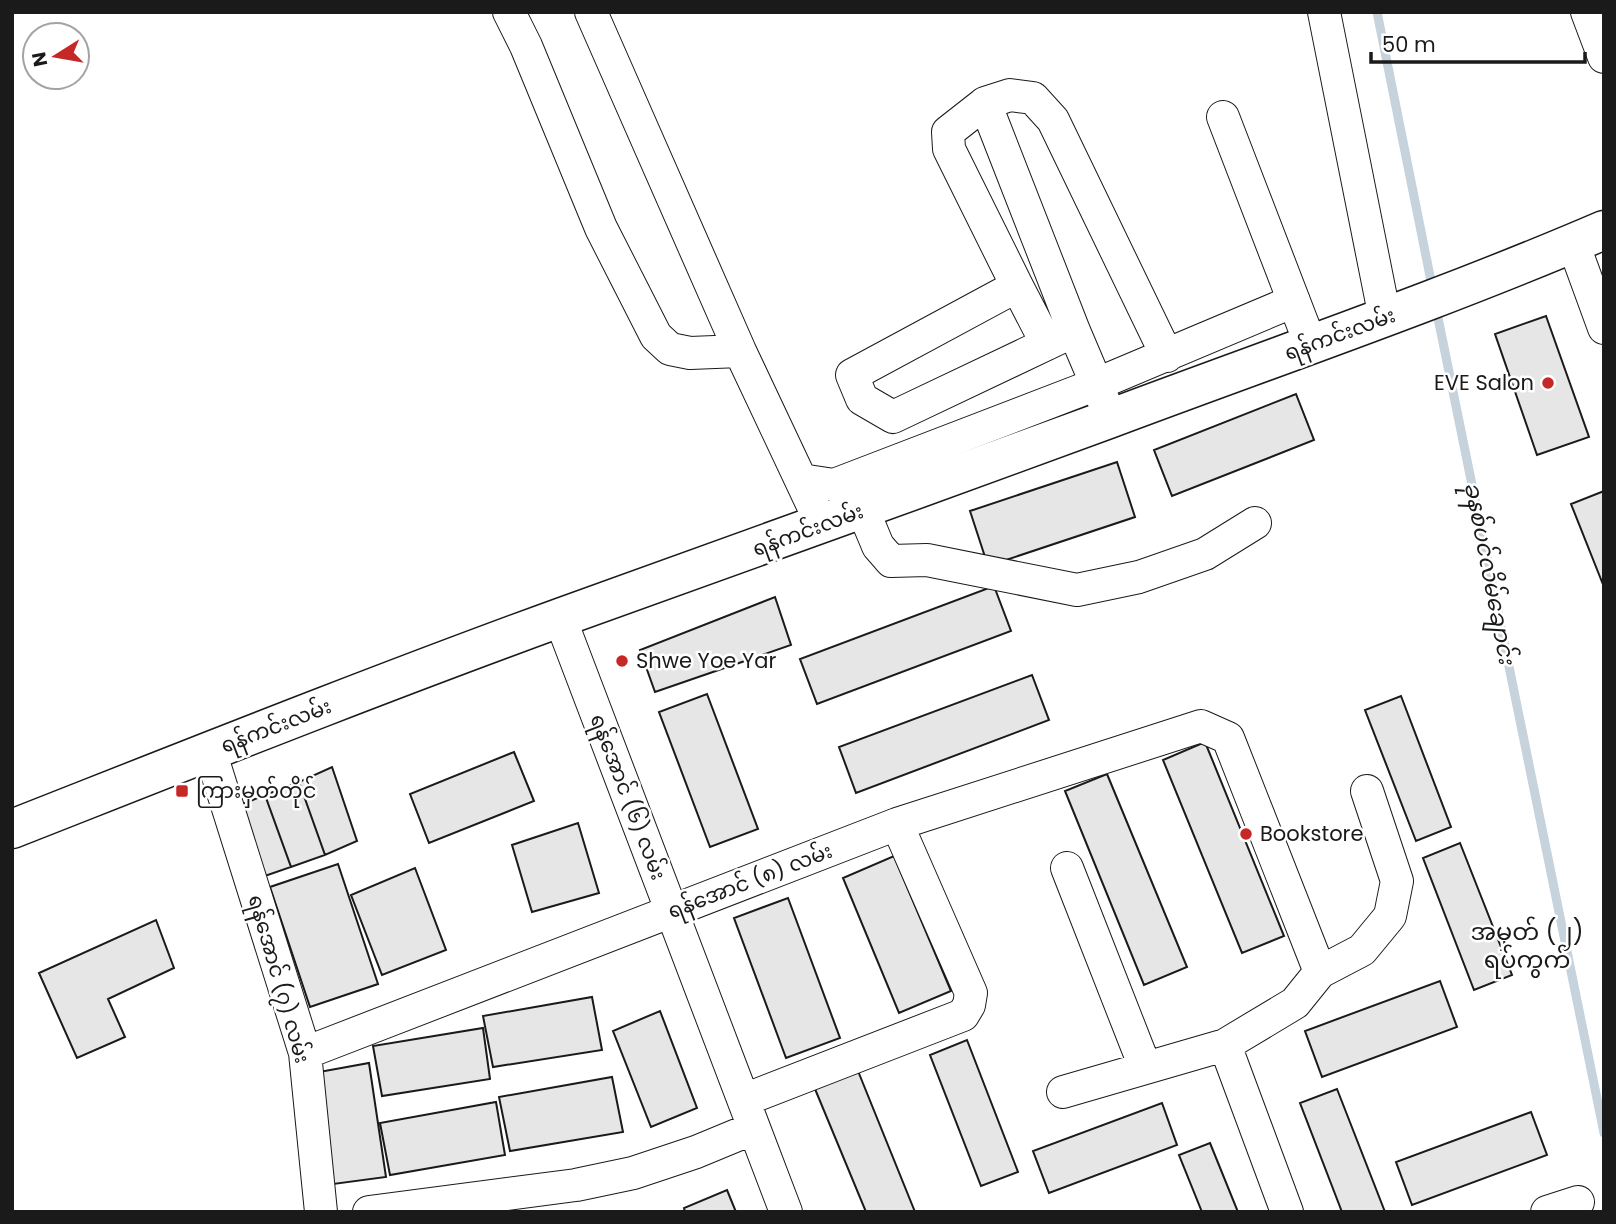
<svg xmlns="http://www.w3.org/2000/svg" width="1616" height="1224" viewBox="0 0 1616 1224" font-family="Poppins,'Noto Sans Myanmar',sans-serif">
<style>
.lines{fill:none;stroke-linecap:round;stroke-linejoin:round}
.stream{stroke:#c6d2dc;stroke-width:9}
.building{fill:#e6e6e6;stroke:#1a1a1a;stroke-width:2}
.minor-casing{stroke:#1a1a1a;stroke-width:34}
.major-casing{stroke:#1a1a1a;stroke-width:41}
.minor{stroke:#fff;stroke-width:32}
.major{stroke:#fff;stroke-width:38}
.poi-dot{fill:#c62828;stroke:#fff;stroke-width:2.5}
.labels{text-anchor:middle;stroke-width:5;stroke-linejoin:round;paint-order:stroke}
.street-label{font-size:21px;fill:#1a1a1a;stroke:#fff}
.poi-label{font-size:21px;fill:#1a1a1a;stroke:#fff;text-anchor:start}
.water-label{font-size:23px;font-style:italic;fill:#1a1a1a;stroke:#fff}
.quarter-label{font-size:24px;fill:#1a1a1a;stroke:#fff}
</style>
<rect width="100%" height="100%" fill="#fff"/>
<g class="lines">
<path class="stream" d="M1377,12L1433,291
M1436,308L1604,1133"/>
</g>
<path class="building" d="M1546,316L1589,437L1537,455L1495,334Z
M1296,394L1314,440L1172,496L1154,450Z
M1117,462L1135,517L988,566L970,511Z
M1604,491V587L1571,504Z
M994,586L1011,631L817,704L800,659Z
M775,597L791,645L655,692L640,650Z
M1032,675L1049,720L856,793L839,747Z
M707,694L758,829L710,847L659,712Z
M1401,696L1451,827L1416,841L1365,710Z
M1205,742L1284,936L1242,953L1163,760Z
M514,752L534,801L429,843L410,794Z
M332,767L357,841L325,855L299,782Z
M1107,774L1187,967L1144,985L1065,791Z
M299,782L325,855L291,867L265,795Z
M265,795L291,867L259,878L233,808Z
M578,823L599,893L532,912L512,845Z
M1460,843L1512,975L1474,990L1423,858Z
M894,856L951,991L899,1013L843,878Z
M338,864L378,984L310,1007L270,887Z
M415,868L446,950L382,975L351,895Z
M788,898L840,1038L786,1058L734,918Z
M156,920L174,968L108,999L125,1037L77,1058L39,973Z
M1440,981L1457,1027L1322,1077L1305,1031Z
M592,997L602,1050L493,1067L483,1016Z
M660,1011L697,1108L651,1127L613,1031Z
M483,1028L490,1079L382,1096L373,1046Z
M967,1040L1018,1172L981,1186L930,1055Z
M369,1063L386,1177L326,1185L308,1074Z
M858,1071L915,1212H866L815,1089Z
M612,1077L623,1132L510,1151L499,1097Z
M1337,1089L1385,1212H1342L1300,1103Z
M496,1102L505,1155L390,1175L380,1123Z
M1162,1103L1177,1145L1049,1193L1033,1151Z
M1531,1112L1547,1155L1412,1205L1396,1162Z
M1210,1143L1238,1212H1202L1179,1155Z
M727,1190L736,1212H685L684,1208Z"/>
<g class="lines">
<defs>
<path id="minor" d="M509,12L526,46L601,228L656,336L670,349L690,353L740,351
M591,12L740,351L822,525
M1324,12L1385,318
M1587,12L1604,57
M985,103L1074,331L1105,404
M1223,117L1310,343
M1573,243L1604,328
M1017,286L1047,344
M1074,331L893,417L862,399L852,375L1017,286L949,149L948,132L985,103L1010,95L1033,98L1053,120L1167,356
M801,480L834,485L1097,384L1294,301
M863,510L878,546L891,561L927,560L1077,590L1139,577L1205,554L1255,523
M560,618L786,1212
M210,751L305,1053L321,1212
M1067,868L1145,1067
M1320,972L1362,950L1390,916L1397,881L1367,791
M305,1053L897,824L1201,726L1228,738L1320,972L1295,1003L1225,1045L1287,1212
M1063,1092L1225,1045
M744,1100L963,1015L969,1005L971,993L897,824
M369,1212L576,1185L633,1173L696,1152L754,1128
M1547,1212L1578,1202"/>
<path id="major" d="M12,829C195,757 378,684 562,617C745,551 927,486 1109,419C1274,357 1441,300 1604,230"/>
</defs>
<use href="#minor" class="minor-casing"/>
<use href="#major" class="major-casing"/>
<use href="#minor" class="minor"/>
<use href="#major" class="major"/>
</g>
<g class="poi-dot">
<circle cx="1548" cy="383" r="7"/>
<circle cx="622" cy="661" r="7"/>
<rect x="175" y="784" width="14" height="14" rx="3.5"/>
<circle cx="1246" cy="834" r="7"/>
</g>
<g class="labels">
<g class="street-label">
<text transform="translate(1340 334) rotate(-20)" y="7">ရန်ကင်းလမ်း</text>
<text transform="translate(808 530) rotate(-20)" y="7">ရန်ကင်းလမ်း</text>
<text transform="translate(276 726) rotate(-21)" y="7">ရန်ကင်းလမ်း</text>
<text transform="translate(628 797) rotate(69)" y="7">ရန်အောင် (၆) လမ်း</text>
<text transform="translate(750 881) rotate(-21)" y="7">ရန်အောင် (၈) လမ်း</text>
<text transform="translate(279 979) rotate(74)" y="7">ရန်အောင် (၇) လမ်း</text>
</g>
<g class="poi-label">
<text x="1534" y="390" text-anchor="end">EVE Salon</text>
<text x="636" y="668">Shwe Yoe Yar</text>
<text x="196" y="798">ကြားမှတ်တိုင်</text>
<text x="1260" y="841">Bookstore</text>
</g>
<g class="water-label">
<text transform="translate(1490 573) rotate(79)" y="8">ခုနစ်ပင်လိမ်ချောင်း</text>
</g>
<g class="quarter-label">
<text x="1527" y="940">အမှတ် (၂)<tspan x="1527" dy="28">ရပ်ကွက်</tspan></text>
</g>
</g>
<rect width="1616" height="1224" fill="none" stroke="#1a1a1a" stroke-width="28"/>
<g transform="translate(56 56) rotate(259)"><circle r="33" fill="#ffffff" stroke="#a3a3a3" stroke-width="2"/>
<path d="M0-5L12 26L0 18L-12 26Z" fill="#c62828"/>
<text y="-10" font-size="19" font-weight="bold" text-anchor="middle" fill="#1a1a1a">N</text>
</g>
<path d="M1371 52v10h214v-10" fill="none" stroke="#1a1a1a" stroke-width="3.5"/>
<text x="1382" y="52" font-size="21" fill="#1a1a1a" stroke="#ffffff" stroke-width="5" paint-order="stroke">50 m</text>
</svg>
